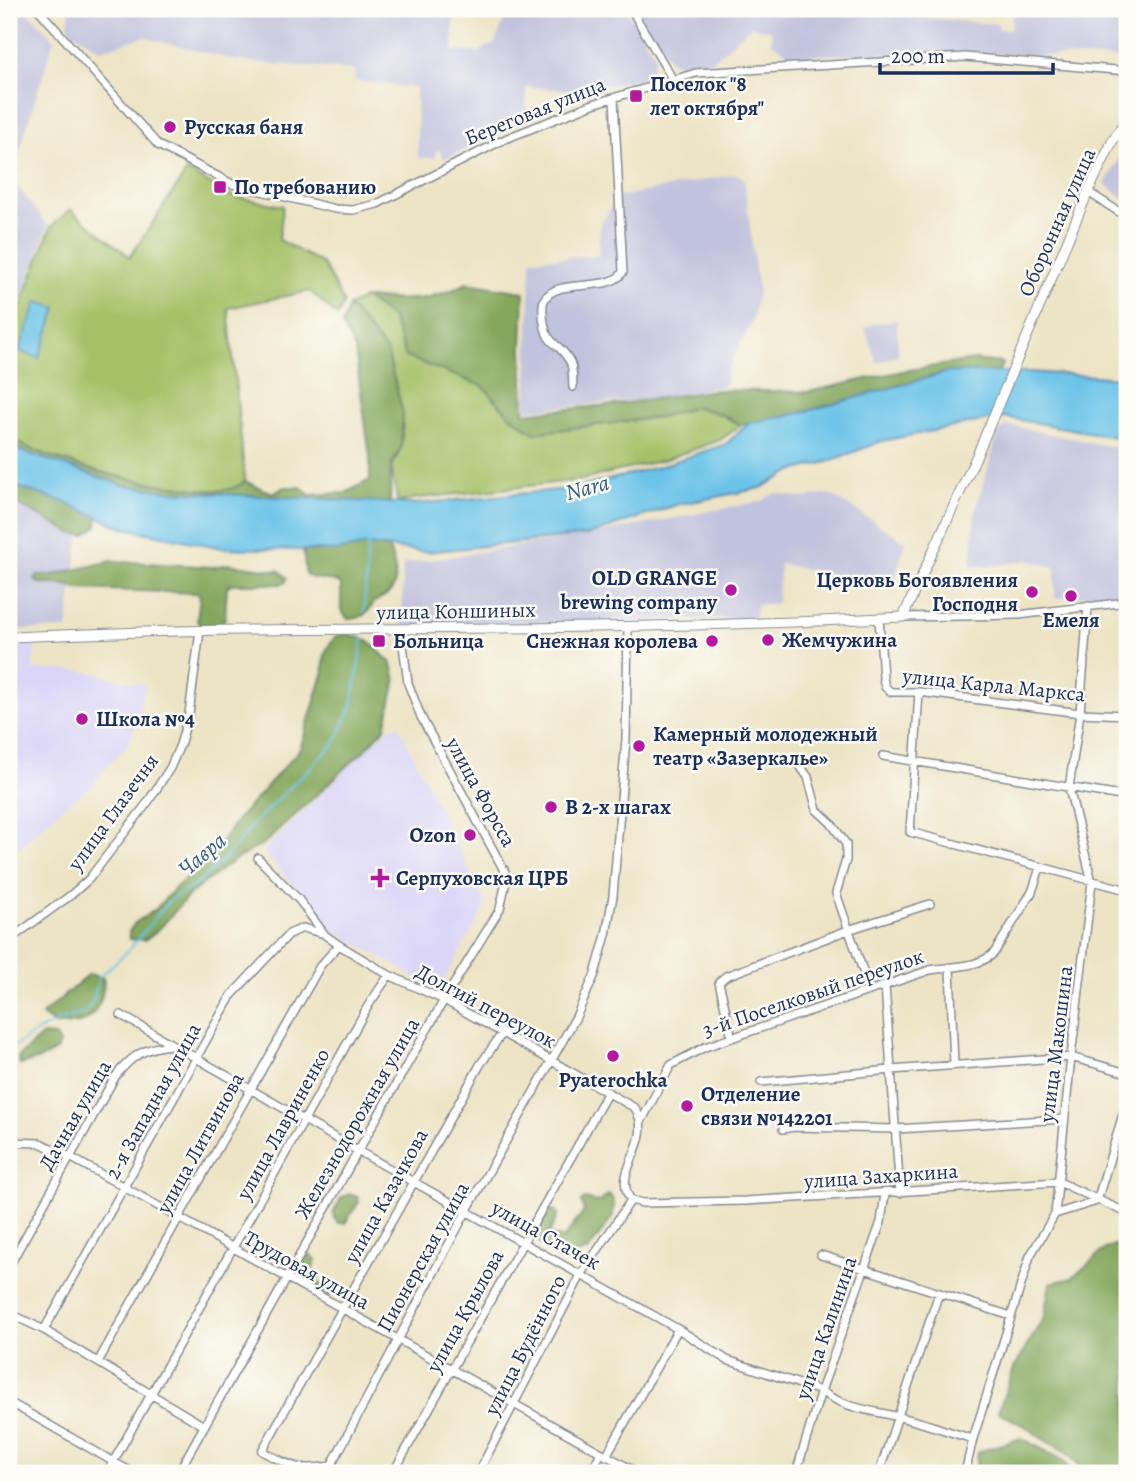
<svg xmlns="http://www.w3.org/2000/svg" width="1136" height="1482" viewBox="0 0 1136 1482" font-family="Alegreya,serif">
<style>
.built{fill:#dbd6f7}
.industrial{fill:#c1c2dd}
.green{fill:#a6c168;stroke:#607863;stroke-width:2}
.forest{fill:#84a75c;stroke:#506b5d;stroke-width:2}
.water{fill:#6ac3e8;stroke:#4279a3;stroke-width:2}
.lines{fill:none;stroke-linecap:round;stroke-linejoin:round}
.stream{stroke:#6ac3e8;stroke-width:2}
.minor-casing{stroke:#848a92;stroke-width:10}
.major-casing{stroke:#848a92;stroke-width:11}
.minor{stroke:#fff;stroke-width:7}
.major{stroke:#fff;stroke-width:9}
.poi-dot{fill:#b5179e;stroke:#fdfcf7;stroke-width:2.5}
.labels{text-anchor:middle;stroke-width:5;stroke-linejoin:round;paint-order:stroke}
.poi-label{font-size:21px;font-weight:bold;fill:#1b2f5e;stroke:#fdfcf7;text-anchor:start}
.street-label{font-size:21px;fill:#1b2f5e;stroke:#fdfcf7}
.water-label{font-size:23px;font-style:italic;fill:#335b87;stroke:#fdfcf7}
</style>
<rect width="100%" height="100%" fill="#fdfcf7"/>
<filter id="ink" filterUnits="userSpaceOnUse"><feTurbulence type="fractalNoise" baseFrequency=".0143" numOctaves="2"/><feDisplacementMap in="SourceGraphic" scale="14" xChannelSelector="R" yChannelSelector="G"/><feConvolveMatrix kernelMatrix="1 2 1 2 8 2 1 2 1" color-interpolation-filters="sRGB"/></filter>
<filter id="wash" filterUnits="userSpaceOnUse"><feTurbulence type="fractalNoise" baseFrequency=".00686" numOctaves="4" result="noise"/><feDisplacementMap in="SourceGraphic" scale="28" xChannelSelector="R" yChannelSelector="G"/><feGaussianBlur stdDeviation="1.57" result="paint"/><feColorMatrix in="noise" values="0 0 0 0 0 0 0 0 0 0 0 0 0 0 0 0 0 1.4 0 .05"/><feComposite in="paint" operator="in"/></filter>
<g filter="url(#wash)">
<rect width="100%" height="100%" fill="#ede4c5"/>
<path class="built" d="M35,644L33,670H78L145,685L136,725L125,749L112,760L92,787L65,805L9,857V645Z
M399,726L486,905L439,990L333,930L263,851L389,728Z"/>
<path class="industrial" d="M9,9L26,10L54,39L11,178L48,226L16,312L9,310Z
M70,9H454L453,51L480,52L488,46L494,45L507,14L512,9H626L655,56L650,74L643,78L583,91L526,87L527,120L515,121V127L444,159L438,149L434,158H418L416,88L356,81L354,70L238,61L143,37L101,50L68,29Z
M637,9H865L879,14L998,24V29H1011L1013,11L1127,20V59L950,52L791,56L771,42L772,31L751,26L711,62L682,67L670,60L637,13Z
M1127,144V201L1105,184Z
M737,174L744,178L758,291L753,319L726,373L727,380L723,386L656,398L526,410L531,259L598,256L600,225L618,197Z
M897,320L898,355L877,363L865,328L872,324Z
M1007,425L1127,450V592L1055,598V567L1027,560L988,567L971,565L975,512L998,433Z
M9,489L82,516L67,629L9,630Z
M775,493L802,498L830,494L906,542L892,586L780,564L777,603L756,605L755,618L402,626L403,564L588,535L762,501Z"/>
<path class="green" d="M187,171L232,196L283,206L279,240L323,264L344,303L337,316L310,291L228,308L245,481C230,495 209,490 189,488C126,482 67,466 9,439V313L17,315L51,227L70,209L130,257Z
M365,298L392,318L406,357L483,386L507,413L534,433L660,417L696,407L720,414L741,425L720,440L663,460L581,480L411,499L398,503L391,467L401,448L403,414L387,352L349,306Z"/>
<path class="forest" d="M467,283L524,292L522,348L524,413L612,405L717,390L808,392L903,371L974,360L1003,363L998,372H948L804,412L741,425L720,414L696,407L660,417L534,433L507,413L483,386L406,357L392,318L365,298C407,300 429,303 467,283Z
M349,306L387,352L403,414L401,448L391,467L390,503L167,491L123,485L9,447V439C67,466 126,482 189,488C209,490 229,495 245,481L264,490L275,493L284,487H301L309,495L346,493L370,480V457L355,350L342,325Z
M9,484L64,502L98,517L97,526L84,535L74,534L9,500Z
M367,545L388,548C394,560 401,584 388,594C383,598 378,598 374,603C367,614 362,619 348,619L341,610V585C332,577 317,582 306,575L303,551H335Z
M112,561L214,567L228,564L280,571L287,578L285,583L280,584H231L227,587L225,618L221,624L202,626L197,621L200,596L198,593L76,589C60,580 53,587 37,582L35,579L38,575H52Z
M348,634L369,641L392,664L396,680L385,728L368,747L265,843L233,861L189,895L160,928L145,940L130,939L129,932L135,923L156,909L174,889L211,856L237,820L300,749L324,671C323,655 326,648 336,636Z
M89,974L103,978C106,991 97,1015 84,1021C76,1025 64,1024 56,1025L42,1015Z
M43,1035L55,1036L59,1044L57,1050L40,1059L20,1065L18,1057Z
M349,1194L358,1197L359,1202L345,1223H338L333,1214L341,1198Z
M609,1194L614,1201L613,1216L589,1250L566,1257L539,1244L535,1239L536,1233L550,1210H554L558,1215L550,1231L552,1235L563,1239L583,1213L584,1208L581,1202L584,1199L600,1202Z
M1127,1240V1473H1086L1066,1452L1041,1438L1027,1427L998,1412L1014,1368L1044,1317L1050,1283L1072,1278L1105,1249Z
M310,1254L316,1260L311,1273L312,1277L331,1293L329,1297L304,1284L296,1275L297,1268Z
M1021,1438L1063,1460L1072,1473H975L978,1452Z"/>
<path class="water" d="M37,302L57,308L39,358L19,351Z
M948,372H1029L1127,378V439L1003,417L882,441L828,462L792,471L761,488L676,505L588,535L427,552L367,545L335,551L223,548L123,528L64,502L9,484V447L123,485L167,491L416,504L577,488L658,467L726,444L749,423L804,412Z"/>
<g class="lines">
<path class="stream" d="M364,612L368,544
M9,1050C34,1033 54,1019 85,1013L94,999L98,978L129,950L169,901L199,882L229,854L253,824L335,743L352,706L363,638"/>
</g>
</g>
<g filter="url(#ink)">
<g class="lines">
<defs>
<path id="minor" d="M38,9L158,145L232,184L335,209L353,210L377,204L505,139L593,104L696,73L965,57L1127,71
M631,9L673,80
M1088,192L1127,217
M573,387C572,378 574,367 569,360C556,338 547,349 543,316C543,310 542,305 544,300C557,276 610,294 623,272L614,99
M903,617L1018,615L1127,602
M879,618L883,678L885,687L891,692H919L1080,713L1127,715
M919,692L910,832L1127,890
M883,756L1127,797
M798,763L808,777L817,810L831,823L846,844V860L836,893L870,991
M258,858L299,900L325,935L339,945L389,975L444,1000L635,1108C656,1143 610,1171 631,1200
M9,940L71,895L89,879L148,802L170,768L180,745L189,714L200,631
M950,967L954,1065
M885,986L900,1193
M121,1015L358,1151L678,1329L727,1360L821,1391C846,1409 871,1410 899,1417C924,1422 948,1432 973,1439
M732,1038L719,982L726,976L848,930L930,904
M761,1082L891,1070L1071,1057L1127,1073
M642,1120L671,1065L705,1047L930,970C952,966 978,968 994,953L1032,892L1040,868
M783,1129L793,1127L896,1129L1064,1119
M9,1142L40,1143L70,1157L638,1473
M631,1200L642,1203L745,1201L1059,1182L1127,1213
M1055,1214L1097,1201L1127,1101
M821,1255L1011,1316
M9,1266L115,1077C131,1056 145,1047 172,1045
M9,1313L44,1330L204,1426
M44,1330L231,996L289,934L303,928L321,933
M98,1362L320,966L339,945
M9,1402L133,1473
M606,1456L678,1329
M331,1466C296,1471 292,1467 262,1451L480,1065L503,1032
M107,1473L368,1006L389,975
M178,1473L358,1151L444,1000L500,909L505,886V872L421,717L408,683L401,630
M330,1473L331,1466L467,1210L576,1017L595,974L606,935L613,896L626,739L628,626
M393,1473L608,1092
M478,1473L581,1275L631,1200
M590,1473L601,1453
M796,1473L821,1391L881,1222L885,1194
M879,1473L939,1293
M965,1473L973,1439L1030,1256L1055,1214L1071,1057L1092,882L1069,788L1080,713L1088,606"/>
<path id="major" d="M9,637C88,634 167,630 247,630C465,628 685,629 903,617L977,455L1088,192L1112,142L1127,118"/>
</defs>
<use href="#minor" class="minor-casing"/>
<use href="#major" class="major-casing"/>
<use href="#minor" class="minor"/>
<use href="#major" class="major"/>
</g>
</g>
<g class="poi-dot">
<rect x="629" y="89" width="14" height="14" rx="3.5"/>
<circle cx="170" cy="127" r="7"/>
<rect x="213" y="180" width="14" height="14" rx="3.5"/>
<circle cx="731" cy="590" r="7"/>
<circle cx="1032" cy="592" r="7"/>
<circle cx="1071" cy="596" r="7"/>
<circle cx="768" cy="640" r="7"/>
<rect x="372" y="634" width="14" height="14" rx="3.5"/>
<circle cx="712" cy="641" r="7"/>
<circle cx="82" cy="719" r="7"/>
<circle cx="639" cy="746" r="7"/>
<circle cx="551" cy="807" r="7"/>
<circle cx="470" cy="835" r="7"/>
<path d="M376.5 867.5h7v7h7v7h-7v7h-7v-7h-7v-7h7z"/>
<circle cx="613" cy="1056" r="7"/>
<circle cx="687" cy="1106" r="7"/>
</g>
<g class="labels">
<g class="poi-label">
<text x="650" y="91">Поселок "8<tspan x="650" dy="24">лет октября"</tspan></text>
<text x="184" y="134">Русская баня</text>
<text x="234" y="194">По требованию</text>
<text x="717" y="585" text-anchor="end">OLD GRANGE<tspan x="717" dy="24">brewing company</tspan></text>
<text x="1018" y="587" text-anchor="end">Церковь Богоявления<tspan x="1018" dy="24">Господня</tspan></text>
<text x="1071" y="627" text-anchor="middle">Емеля</text>
<text x="782" y="647">Жемчужина</text>
<text x="393" y="648">Больница</text>
<text x="698" y="648" text-anchor="end">Снежная королева</text>
<text x="96" y="726">Школа №4</text>
<text x="653" y="741">Камерный молодежный<tspan x="653" dy="24">театр «Зазеркалье»</tspan></text>
<text x="565" y="814">В 2-х шагах</text>
<text x="456" y="842" text-anchor="end">Ozon</text>
<text x="396" y="885">Серпуховская ЦРБ</text>
<text x="613" y="1087" text-anchor="middle">Pyaterochka</text>
<text x="701" y="1101">Отделение<tspan x="701" dy="24">связи №142201</tspan></text>
</g>
<g class="street-label">
<text transform="translate(535 111) rotate(-22)" y="7">Береговая улица</text>
<text transform="translate(1057 222) rotate(-66)" y="7">Оборонная улица</text>
<text transform="translate(456 611) rotate(-1)" y="7">улица Коншиных</text>
<text transform="translate(994 685) rotate(6)" y="7">улица Карла Маркса</text>
<text transform="translate(481 792) rotate(61)" y="7">улица Форсса</text>
<text transform="translate(113 812) rotate(-54)" y="7">улица Глазечня</text>
<text transform="translate(813 993) rotate(-19)" y="7">3-й Поселковый переулок</text>
<text transform="translate(486 1006) rotate(28)" y="7">Долгий переулок</text>
<text transform="translate(1056 1044) rotate(-83)" y="7">улица Макошина</text>
<text transform="translate(153 1101) rotate(-61)" y="7">2-я Западная улица</text>
<text transform="translate(75 1115) rotate(-60)" y="7">Дачная улица</text>
<text transform="translate(357 1118) rotate(-60)" y="7">Железнодорожная улица</text>
<text transform="translate(283 1124) rotate(-61)" y="7">улица Лавриненко</text>
<text transform="translate(200 1143) rotate(-61)" y="7">улица Литвинова</text>
<text transform="translate(881 1176) rotate(-4)" y="7">улица Захаркина</text>
<text transform="translate(386 1196) rotate(-61)" y="7">улица Казачкова</text>
<text transform="translate(546 1235) rotate(29)" y="7">улица Стачек</text>
<text transform="translate(423 1257) rotate(-61)" y="7">Пионерская улица</text>
<text transform="translate(307 1270) rotate(29)" y="7">Трудовая улица</text>
<text transform="translate(465 1311) rotate(-61)" y="7">улица Крылова</text>
<text transform="translate(826 1328) rotate(-71)" y="7">улица Калинина</text>
<text transform="translate(525 1345) rotate(-63)" y="7">улица Будённого</text>
</g>
<g class="water-label">
<text transform="translate(587 487) rotate(-15)" y="8">Nara</text>
<text transform="translate(202 854) rotate(-40)" y="8">Чавра</text>
</g>
</g>
<rect width="1136" height="1482" fill="none" stroke="#fdfcf7" stroke-width="35"/>
<path d="M880 63v10h173v-10" fill="none" stroke="#1b2f5e" stroke-width="3.5"/>
<text x="891" y="63" font-size="21" fill="#1b2f5e" stroke="#fdfcf7" stroke-width="5" paint-order="stroke">200 m</text>
</svg>
